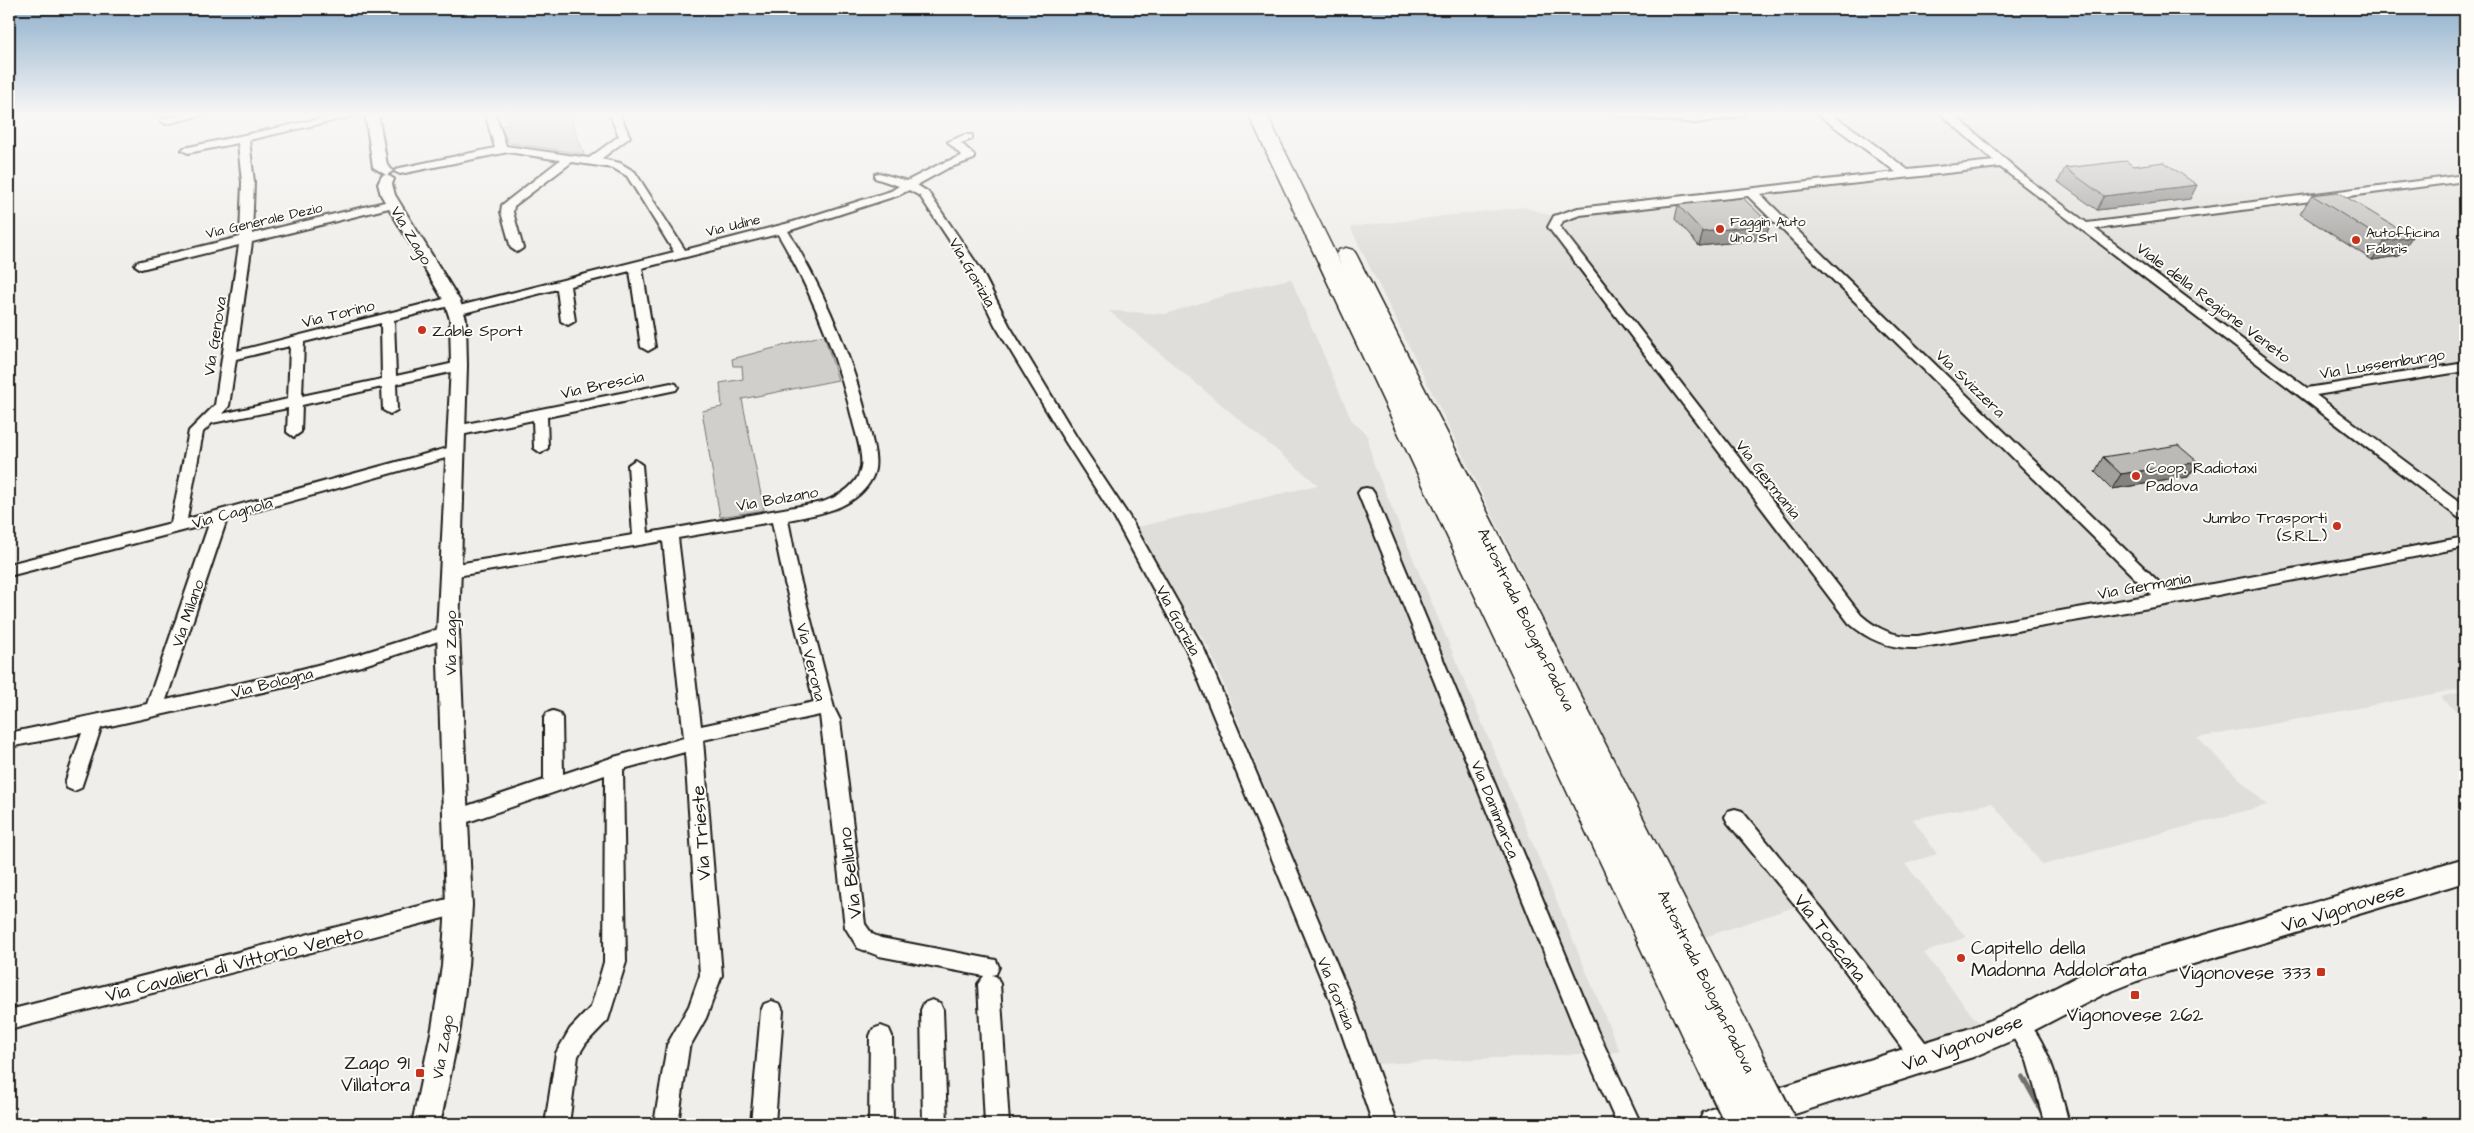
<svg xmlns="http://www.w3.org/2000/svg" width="2474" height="1133" viewBox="0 0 2474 1133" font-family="'Architects Daughter',sans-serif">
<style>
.built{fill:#e0deda}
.green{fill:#d0cfcc;stroke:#767674}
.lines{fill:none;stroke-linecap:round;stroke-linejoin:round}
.stream{stroke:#706f6d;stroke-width:5.5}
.minor-casing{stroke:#1c1c1c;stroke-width:4}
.tertiary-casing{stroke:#1c1c1c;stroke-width:4}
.secondary-casing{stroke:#1c1c1c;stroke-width:4}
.motorway-casing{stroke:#1c1c1c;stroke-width:3}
.minor{fill:#fdfcf7;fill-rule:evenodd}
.tertiary{fill:#fdfcf7;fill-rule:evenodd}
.secondary{fill:#fdfcf7;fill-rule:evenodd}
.motorway{fill:#fdfcf7;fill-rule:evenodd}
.motorway-bridge-casing{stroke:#1c1c1c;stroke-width:38;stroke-linecap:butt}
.motorway-bridge{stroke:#fdfcf7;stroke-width:34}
.wall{fill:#a1a09d;stroke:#1c1c1c}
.shaded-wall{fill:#83827f;stroke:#1c1c1c}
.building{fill:#bbbab6;stroke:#1c1c1c}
.poi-dot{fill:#c8321e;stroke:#fdfcf7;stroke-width:2}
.labels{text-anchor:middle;stroke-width:4;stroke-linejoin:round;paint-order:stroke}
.far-street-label{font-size:14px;fill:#1c1c1c;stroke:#fdfcf7}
.far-poi-label{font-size:14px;fill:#1c1c1c;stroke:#fdfcf7;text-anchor:start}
.street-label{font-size:16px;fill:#1c1c1c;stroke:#fdfcf7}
.poi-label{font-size:16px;fill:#1c1c1c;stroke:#fdfcf7;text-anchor:start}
.near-street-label{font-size:19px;fill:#1c1c1c;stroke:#fdfcf7}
.near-poi-label{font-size:19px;fill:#1c1c1c;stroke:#fdfcf7;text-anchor:end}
</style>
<rect width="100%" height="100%" fill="#f0eeea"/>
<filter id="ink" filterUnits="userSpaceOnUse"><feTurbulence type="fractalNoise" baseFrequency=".02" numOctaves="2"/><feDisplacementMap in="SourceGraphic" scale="10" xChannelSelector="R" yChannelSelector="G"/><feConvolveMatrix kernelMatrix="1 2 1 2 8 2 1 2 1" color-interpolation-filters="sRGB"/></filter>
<g filter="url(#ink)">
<path class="built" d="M1822,113H2465V688L2197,738L2267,805L2043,865L1992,803L1913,819L1937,854L1905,864L1966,937L1924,953L1972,1015L1997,1041L1904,1045L1797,906L1702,938L1350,227L1523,207L1551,215L1903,172Z
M1291,279L1351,419L1367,435L1374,465L1620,1052L1377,1064L1209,648L1133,528L1318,485L1109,311L1165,314L1249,288Z
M2465,691V718L2440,697Z"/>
<path class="green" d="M507,113H568L584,154L510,143L507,141L501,126L509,124Z
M824,335L838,380L742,399L764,510L720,517L702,411L722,407L720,383L743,379L742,366H733L732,359Z"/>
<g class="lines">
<path class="stream" d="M2023,1077L2043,1113"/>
<defs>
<path id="minor" d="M188,113H210L166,124L161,121L162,119Z
M346,113H367L249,140L254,182L252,234L393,200L399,204L397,206L252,242L237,351L452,297L457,298L458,301L457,304L394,320L396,376L459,362L466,366L464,369L396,384L397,410L390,414L383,410L382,387L302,405L301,432L294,437L287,432L288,408L212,423L203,432L187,519L455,446L462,451L460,454L227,519L166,700L290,672L360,654L448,626L454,628L457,632L454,636L361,666L290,686L101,728L81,788L74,791L67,788L65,783L82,733L9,747V733L147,704L209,524L9,576V564L171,523L189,431L215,405L239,245L141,269L135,265L137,262L240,237L242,182L238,143L188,153L182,150L184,148ZM381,323L382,379L302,396L304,342ZM290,346L288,399L222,414L229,406L236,359Z
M485,113H495L506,146L589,158L619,136L609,113H619L630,137L601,159L620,163L635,172L685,250L793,222L891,191L899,186L875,178V174L879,173L907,181L940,164L962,156L948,142L964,135H972V139L961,143L974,155V159L948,168L917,185L928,192L981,270L1009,325L1077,438L1130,518L1204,649L1354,1005L1397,1124H1373L1332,1005L1186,649L1115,519L1063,438L995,325L969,270L920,196L909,190L899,195L788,231C825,292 852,356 869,426C872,442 880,463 872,478C856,509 819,514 788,520L799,575L834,708L840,720L865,924L872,934L881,938L996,960L999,967L996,974L992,975L997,977L1000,984L1009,1124H985L978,984L984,976L879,956L858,948L845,927L820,715L703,740L722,975L706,1018L689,1048L678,1124H654L667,1045L689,1006L700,975L685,752L623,769L626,962L608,1020L586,1043L578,1056L569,1124H545L556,1053L570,1029L591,1007L604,962L605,775L456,826L449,824L446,818L449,812L544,780V718L547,713L553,711L559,713L562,718L563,774L614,757L684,738L663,541L451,577L445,575L443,571L445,567L451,565L633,535L628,465L635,460L642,465L648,533L823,502C839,496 858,486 861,467C863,455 857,437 854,426C838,357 813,294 778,234L642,268L655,347L648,351L641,347L630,271L570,286L575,321L568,325L561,321L557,289L456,315L451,314L449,311L451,308L674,252L627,176L613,168L572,162L514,206L513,212L523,248L517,252L511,248L501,212L502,205L560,160L508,152L400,174L394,171L400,168L495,148ZM772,522L783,575L814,702L701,726L678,538Z
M1615,113H1658L1696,117L1719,113H1746L1741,116L1696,123L1620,116Z
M1816,113H1829L1859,133L1908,170L1994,161L1940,113H1952L2029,180L2087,223L2465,175V181L2095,229L2307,388L2465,363V371L2316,395L2465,506V519L2459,518L2000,167L1760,194L2169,592L2465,537V547L2166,605L1918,648C1891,649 1869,641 1849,623L1548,227L1554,216L1578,208L1896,172ZM1748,196L2152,595L1918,636C1895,637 1878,630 1861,615L1560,227L1563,221L1580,215Z
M671,383L676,384L678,387L676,390L547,417L548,448L541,453L534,448L533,420L456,436L449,431L456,426Z
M1366,488L1371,489L1374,493L1597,1030L1641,1124H1617L1577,1034L1358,493L1361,489Z
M1735,809L1742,811L1824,911L1932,1051L1935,1059L1932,1067L1924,1070L1916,1067L1810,923L1728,823L1725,817L1728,811Z
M459,896L466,899L469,905L466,911L459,914L9,1030V1010Z
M932,1000L940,1003L943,1010L947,1124H923L921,1010L924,1003Z
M772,1001L780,1004L783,1011L775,1124H751L761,1011L764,1004Z
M2016,1014C2045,1025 2062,1096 2069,1124H2045L2027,1061L2005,1024L2008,1017Z
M881,1026L889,1029L892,1036L893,1124H869L870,1036L873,1029Z"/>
<path id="tertiary" d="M365,113H378L387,165L393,171L387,175L394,179L392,184L395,195L460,301L466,319L467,366L459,632L472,905L468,966L460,1028L440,1124H412L432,1028L442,966L446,905L437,632L451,366L450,319L444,301L381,195L378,184L382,176L386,175L373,167Z"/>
<path id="secondary" d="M2465,858V882L2137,981L2102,995L2027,1034L1973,1057L1763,1124H1698L1703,1113L1714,1108L1971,1028L2005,1014L2080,975L2136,955Z"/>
<path id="motorway" d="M1248,113H1266L1341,265L1336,254L1339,250L1346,248L1353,250L1356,254L1761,1050L1767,1063L1761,1076L1748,1081L1736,1077L1733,1085L1719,1090L1705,1085Z"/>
</defs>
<use href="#minor" class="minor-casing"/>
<use href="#tertiary" class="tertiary-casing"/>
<use href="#secondary" class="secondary-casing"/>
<use href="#motorway" class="motorway-casing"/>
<use href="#minor" class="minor"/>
<use href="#tertiary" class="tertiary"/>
<use href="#secondary" class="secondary"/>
<use href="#motorway" class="motorway"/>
<defs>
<path id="motorway-bridge" d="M1748,1063L1779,1124
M1719,1072L1744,1124"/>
</defs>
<use href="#motorway-bridge" class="motorway-bridge-casing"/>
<use href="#motorway-bridge" class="motorway-bridge"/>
</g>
<path class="wall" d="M2133,166L2197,185L2190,199L2097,210L2058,182L2065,168Z
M2338,192L2399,256L2372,260L2300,214L2312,195Z
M1678,205L1770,224L1765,239L1699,246L1675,219Z
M2103,457L2198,462L2188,477L2112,489L2095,472Z"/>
<path class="shaded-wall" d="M2197,185L2190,199L2097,210L2104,196Z
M1770,224L1765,239L1699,246L1703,232Z
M2412,237L2399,256L2372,260L2385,241Z
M2198,462L2188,477L2112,489L2121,474Z"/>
<path class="building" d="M2126,161L2133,166L2164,162L2197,185L2104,196L2065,168Z
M2338,192L2412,237L2385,241L2312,195Z
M1743,198L1770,224L1703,232L1678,205Z
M2178,445L2198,462L2121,474L2103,457Z"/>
</g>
<linearGradient id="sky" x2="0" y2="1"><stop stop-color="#8eafcc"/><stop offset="0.42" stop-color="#f8f7f6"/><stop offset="1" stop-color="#f8f7f6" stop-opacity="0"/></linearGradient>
<rect width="2474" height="272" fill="url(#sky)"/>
<g class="poi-dot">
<circle cx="1720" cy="229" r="5"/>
<circle cx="2356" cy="240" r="5"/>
<circle cx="422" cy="330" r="5"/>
<circle cx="2136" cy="476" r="5"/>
<circle cx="2337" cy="526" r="5"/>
<circle cx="1961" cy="958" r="5"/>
<rect x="2316" y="967" width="10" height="10" rx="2.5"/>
<rect x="2130" y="990" width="10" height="10" rx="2.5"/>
<rect x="415" y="1068" width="10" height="10" rx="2.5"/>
</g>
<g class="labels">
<g class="far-street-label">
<text transform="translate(264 220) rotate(-13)" y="5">Via Generale Dezio</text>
<text transform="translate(733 225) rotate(-14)" y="5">Via Udine</text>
</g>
<g class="far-poi-label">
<text x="1730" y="226">Faggin Auto<tspan x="1730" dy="16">Uno Srl</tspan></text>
<text x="2366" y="237">Autofficina<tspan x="2366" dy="16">Fabris</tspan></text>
</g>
<g class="street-label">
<text transform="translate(412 235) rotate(59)" y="6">Via Zago</text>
<text transform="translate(973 272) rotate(60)" y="6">Via Gorizia</text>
<text transform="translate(2214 302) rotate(37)" y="6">Viale della Regione Veneto</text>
<text transform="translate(338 313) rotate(-14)" y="6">Via Torino</text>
<text transform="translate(214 336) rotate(-81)" y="6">Via Genova</text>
<text transform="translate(2382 363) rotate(-9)" y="6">Via Lussemburgo</text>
<text transform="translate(1971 383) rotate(44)" y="6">Via Svizzera</text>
<text transform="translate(602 384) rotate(-12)" y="6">Via Brescia</text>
<text transform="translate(1769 479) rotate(52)" y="6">Via Germania</text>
<text transform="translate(777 498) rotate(-10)" y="6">Via Bolzano</text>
<text transform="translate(232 512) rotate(-15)" y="6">Via Cagnola</text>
<text transform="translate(2144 585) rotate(-10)" y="6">Via Germania</text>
<text transform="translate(187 613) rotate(-71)" y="6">Via Milano</text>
<text transform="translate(1527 619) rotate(64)" y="6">Autostrada Bologna-Padova</text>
<text transform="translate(1179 620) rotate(62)" y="6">Via Gorizia</text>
<text transform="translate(450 643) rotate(-90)" y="6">Via Zago</text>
<text transform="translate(812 662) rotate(76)" y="6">Via Verona</text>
<text transform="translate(272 682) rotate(-14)" y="6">Via Bologna</text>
<text transform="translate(1496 809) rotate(68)" y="6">Via Danimarca</text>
<text transform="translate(1707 981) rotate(64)" y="6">Autostrada Bologna-Padova</text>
<text transform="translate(1337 993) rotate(68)" y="6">Via Gorizia</text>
<text transform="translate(442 1047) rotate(-80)" y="6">Via Zago</text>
</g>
<g class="poi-label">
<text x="432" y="336">Zable Sport</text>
<text x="2146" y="473">Coop. Radiotaxi<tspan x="2146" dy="18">Padova</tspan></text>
<text x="2327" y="523" text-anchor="end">Jumbo Trasporti<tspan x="2327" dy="18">(S.R.L.)</tspan></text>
</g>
<g class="near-street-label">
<text transform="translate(700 833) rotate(-94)" y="7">Via Trieste</text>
<text transform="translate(849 873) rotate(-97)" y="7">Via Belluno</text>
<text transform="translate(2343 907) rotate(-17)" y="7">Via Vigonovese</text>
<text transform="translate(1831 937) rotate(52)" y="7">Via Toscana</text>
<text transform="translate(234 963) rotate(-14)" y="7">Via Cavalieri di Vittorio Veneto</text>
<text transform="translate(1962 1042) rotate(-21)" y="7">Via Vigonovese</text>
</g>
<g class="near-poi-label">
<text x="1971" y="954" text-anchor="start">Capitello della<tspan x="1971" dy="22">Madonna Addolorata</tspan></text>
<text x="2311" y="979">Vigonovese 333</text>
<text x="2135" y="1021" text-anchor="middle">Vigonovese 262</text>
<text x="410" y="1069">Zago 91<tspan x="410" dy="22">Villatora</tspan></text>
</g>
</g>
<rect width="2474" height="1133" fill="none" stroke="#fdfcf7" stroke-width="30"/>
<rect x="15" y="15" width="2444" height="1103" fill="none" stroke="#1c1c1c" stroke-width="2" filter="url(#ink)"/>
</svg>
